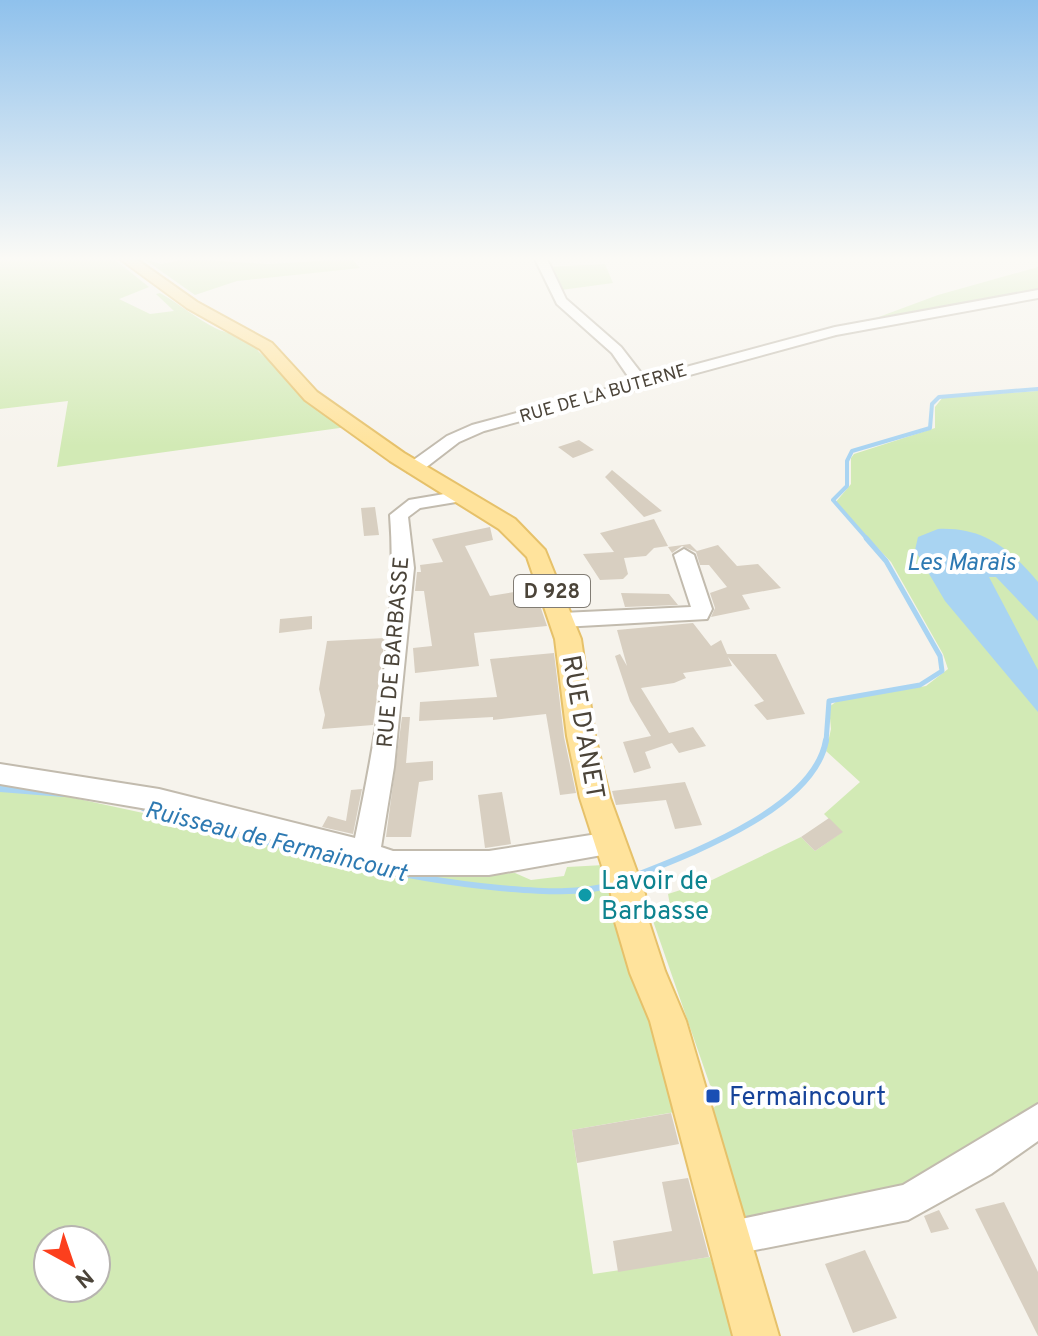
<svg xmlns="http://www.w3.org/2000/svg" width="1038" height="1336" viewBox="0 0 1038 1336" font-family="Overpass,sans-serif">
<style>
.green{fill:#d2eab5;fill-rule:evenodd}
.water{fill:#a9d4f2}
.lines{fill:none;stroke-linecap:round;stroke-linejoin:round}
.stream-far2{stroke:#a9d4f2;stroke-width:4}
.stream-far1{stroke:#a9d4f2;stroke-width:5}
.stream{stroke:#a9d4f2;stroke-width:6}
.building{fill:#d8cfc1}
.minor-casing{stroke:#c2bbae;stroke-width:4}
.major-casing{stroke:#e6c16a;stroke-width:4}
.minor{fill:#fff;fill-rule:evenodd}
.major{fill:#ffe39c;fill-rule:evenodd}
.culture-dot{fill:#0f9aa8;stroke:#fff;stroke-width:3}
.transit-dot{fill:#1a4fb4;stroke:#fff;stroke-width:3}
.labels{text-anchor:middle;stroke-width:8;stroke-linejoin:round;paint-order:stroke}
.far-street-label{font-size:18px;fill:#4b4439;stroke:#fff}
.shield{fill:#fff;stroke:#817c74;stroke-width:2}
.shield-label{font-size:20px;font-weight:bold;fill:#4b4439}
.street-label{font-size:22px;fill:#4b4439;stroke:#fff}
.water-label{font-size:24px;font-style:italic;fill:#2e7ab2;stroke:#fff}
.near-street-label{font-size:26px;fill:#4b4439;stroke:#fff}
.near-culture-label{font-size:26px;fill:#0d838f;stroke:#fff;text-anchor:start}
.near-transit-label{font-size:26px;fill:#164399;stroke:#fff;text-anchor:start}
</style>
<rect width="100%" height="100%" fill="#f6f3ec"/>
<path class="green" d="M0,259H114L149,287L119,299L150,314L174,311L156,294L160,293C179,304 197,319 215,328C231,336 249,334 259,352L347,427L57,467L68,401L0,409Z
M144,259L161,264L187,259L268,264L352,259L360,268L237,281L195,295Z
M605,264L613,283L561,290L547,267Z
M1038,267V292L868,321L938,295Z
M1038,391V1108L893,1195L743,1217L710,1111L719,1103L715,1089L710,1085L652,918L670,905L668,894L712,880L801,837L815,851L842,832L824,814L860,782L826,751L831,729L829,707L837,701L926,686L948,669L943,654L891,562L835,503L851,484V458L854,454L935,428V407L943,397Z
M0,782L157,816L394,878L515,873L531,880L564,876L567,867L604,865L675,1112L572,1130L593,1274L710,1257L735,1336H0ZM48,1240H96V1288H48Z"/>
<path class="water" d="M938,529C984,527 1010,549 1038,582V621L996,577H989L1038,670V712L945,601L915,550L918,537Z"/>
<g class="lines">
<path class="stream-far2" d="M868,540L833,500L847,486V461L852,451L930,428L932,404L939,397L1038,389"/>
<path class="stream-far1" d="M826,742L829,701L920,685L942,671L940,656L886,561L866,538"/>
<path class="stream" d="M0,789L63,794
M143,808C260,840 378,877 500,888C538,891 578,895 615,884
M632,877C690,854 815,808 826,740"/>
</g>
<path class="building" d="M579,440L594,450L573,458L558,447Z
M612,470L662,511L644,517L605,477Z
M375,507L379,535L364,536L361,508Z
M654,519L668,546L654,548L646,556L624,558L628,574L623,579L600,580L583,554L614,552L600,533Z
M490,527L493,540L465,546L490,596L532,589L527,576H530L547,626L474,633L479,666L415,673L413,648L432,646L424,591H415L417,572H421L420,565L443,562L432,539Z
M690,544L697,551L718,545L737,566L758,564L781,588L742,595L750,609L711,617L715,608L710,593L727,587L709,565H700L696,552L682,546L672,553L668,547Z
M621,593L669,594L678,605L625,607Z
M312,616V629L279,633L280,619Z
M693,623L711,646L721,640L727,654H776L805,714L767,720L754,705L764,701L728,657L732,666L683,673L686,678L674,683L641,688L669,733L693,727L706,746L679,753L672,743L645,752L651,768L634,773L623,742L651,736L630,701L615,656L620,654L627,666L617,630Z
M385,638L373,725L322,729L325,715L319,689L327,641Z
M554,653L564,737L576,793L560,795L546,714L493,720V717L419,721L420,702L497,697L490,659Z
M402,717H410L406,763L433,761V780L419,782L411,837H386Z
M685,782L702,825L675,829L666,800L616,805L612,791Z
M362,789L353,834L322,827L328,816L346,821L351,790Z
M502,792L511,844L485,848L478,795Z
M829,818L843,832L815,851L801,837Z
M671,1113L679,1144L577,1163L572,1130Z
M688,1178L709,1257L618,1272L613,1241L672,1231L662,1182Z
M1004,1202L1038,1272V1336L975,1209Z
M939,1210L949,1229L931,1233L924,1216Z
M865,1250L897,1318L853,1333L825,1264Z"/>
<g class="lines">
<defs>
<path id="minor" d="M535,259H547L566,299L621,347L645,378L835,327L1038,290V298L836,335L484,431L459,442L420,472H408V464L447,436L472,425L632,382L612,353L557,304Z
M462,491L471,496L468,500L420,508L408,517L414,568L394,767L381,847L393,851H489L610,832L619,836L623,844L619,852L489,875H393L336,856L159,811L0,784V764L159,789L355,838C376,737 398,617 390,515L409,500Z
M684,549L694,555L712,609L707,619L562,627L552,620L562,613L691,607L674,555Z
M1038,1104V1141L991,1174L908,1220L730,1255L717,1250L712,1237L717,1224L903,1185Z"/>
<path id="major" d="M120,259H136L197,302L272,343L317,392L404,453L515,519L545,550L581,639L595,736L610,798L645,894L649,922L665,971L686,1021L779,1336H733L650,1021L630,973L615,922L611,894L580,798L567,736L555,639L527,557L499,529L390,461L305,400L260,349L187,308Z"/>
</defs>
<use href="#minor" class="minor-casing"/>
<use href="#major" class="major-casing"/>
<use href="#minor" class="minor"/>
<use href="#major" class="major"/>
</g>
<linearGradient id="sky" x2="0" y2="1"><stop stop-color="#8fc1ec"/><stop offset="0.58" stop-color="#fbfaf6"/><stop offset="1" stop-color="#fbfaf6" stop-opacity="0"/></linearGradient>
<rect width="1038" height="446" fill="url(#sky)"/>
<circle class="culture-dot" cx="585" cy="895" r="8"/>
<rect class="transit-dot" x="705" y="1088" width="16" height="16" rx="4"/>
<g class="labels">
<g class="far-street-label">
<text transform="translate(603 393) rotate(-16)" y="6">RUE DE LA BUTERNE</text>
</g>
<rect class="shield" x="514" y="575" width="76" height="32" rx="6"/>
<g class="shield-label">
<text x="552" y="598">D 928</text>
</g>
<g class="street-label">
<text transform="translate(392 652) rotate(-85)" y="8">RUE DE BARBASSE</text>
</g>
<g class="water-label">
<text x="961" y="570">Les Marais</text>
<text transform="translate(276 841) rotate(14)" y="8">Ruisseau de Fermaincourt</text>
</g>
<g class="near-street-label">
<text transform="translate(584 727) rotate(80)" y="9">RUE D'ANET</text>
</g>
<g class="near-culture-label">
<text x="601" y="889">Lavoir de<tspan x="601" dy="30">Barbasse</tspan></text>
</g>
<g class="near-transit-label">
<text x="729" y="1105">Fermaincourt</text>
</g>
</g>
<g transform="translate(72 1264) rotate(140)"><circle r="38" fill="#ffffff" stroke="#b7b4b0" stroke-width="2"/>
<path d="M0-6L14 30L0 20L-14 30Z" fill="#fc3f1d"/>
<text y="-12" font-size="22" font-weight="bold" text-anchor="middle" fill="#4b4439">N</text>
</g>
</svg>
